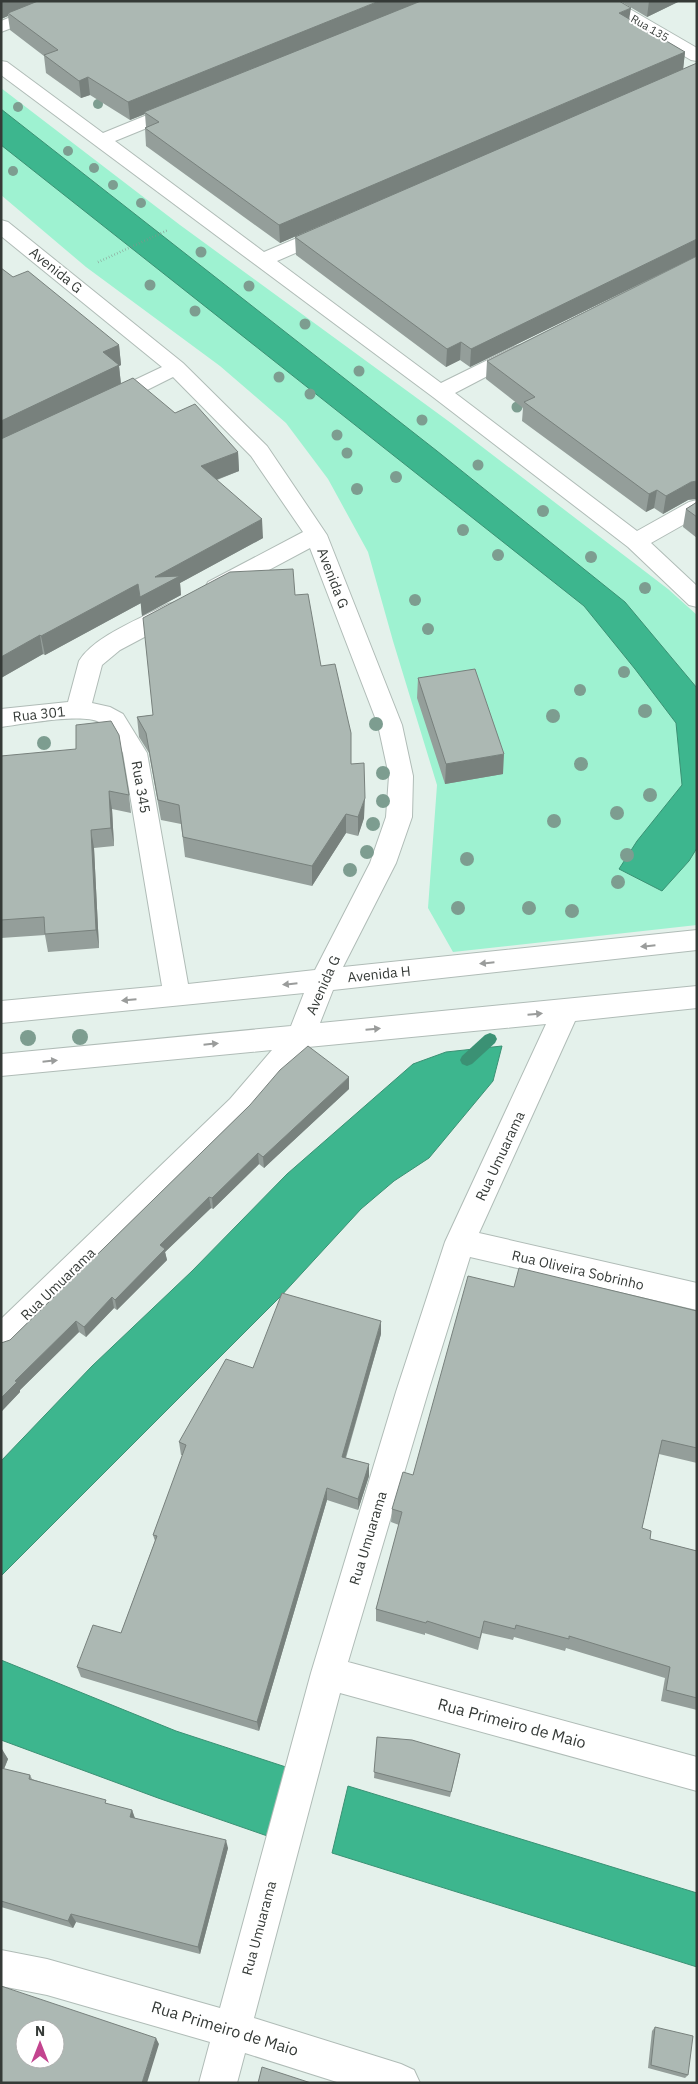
<svg xmlns="http://www.w3.org/2000/svg" width="698" height="2084" viewBox="0 0 698 2084" font-family="'IBM Plex Sans',sans-serif">
<style>
.green{fill:#9ef2d1}
.water{fill:#3db68e;stroke:#3b9174}
.lines{fill:none;stroke-linecap:round;stroke-linejoin:round}
.stream{fill:#3b9174;fill-rule:evenodd}
.minor-casing{stroke:#b0bcb7;stroke-width:2}
.path{stroke:#88918c;stroke-width:2.5;stroke-dasharray:0.5 2.5;stroke-linecap:butt}
.minor{fill:#fff;fill-rule:evenodd}
.tree{fill:#7d9d90}
.wall{fill:#949e9a}
.shaded-wall{fill:#78817d}
.building{fill:#acb8b3;stroke:#78817d;fill-rule:evenodd}
.oneway{fill:#9a9c9b}
.labels{text-anchor:middle;stroke-width:4;stroke-linejoin:round;paint-order:stroke}
.far-street-label{font-size:11px;fill:#353a37;stroke:#fff}
.street-label{font-size:14px;fill:#353a37;stroke:#fff}
.near-street-label{font-size:16px;fill:#353a37;stroke:#fff}
</style>
<rect width="100%" height="100%" fill="#e4f1eb"/>
<path class="green" d="M1,88L180,225L451,423L668,589L697,615V925L453,952L428,908L437,785L393,641L368,552L328,479L286,423L220,366L86,267L1,195Z"/>
<path class="water" d="M1,109L437,451L625,602L697,688V848L689,861L662,891L619,869L637,841L682,785L676,723L635,669L584,606L1,145Z
M502,1046L493,1081L429,1158L394,1181L361,1209L280,1297L1,1576V1461L92,1366L192,1271L287,1174L413,1064L446,1052Z
M1,1660L176,1731L295,1770L276,1839L158,1798L1,1740Z
M348,1786L697,1893V1967L332,1853Z"/>
<g class="lines">
<path class="stream" d="M490,1033L495,1035L497,1039L495,1043L472,1064L467,1066L462,1064L460,1060L462,1056L485,1035Z"/>
<defs>
<path id="minor" d="M50,1H74L72,5L1,32V21Z
M595,1H616L697,48V61L691,60L597,5Z
M1,61L7,62L103,133L174,104L180,103L186,104L189,108L186,112L115,141L264,252L323,227L330,225L337,227L340,231L337,235L277,261L441,383L514,347L521,345L528,347L531,351L528,355L455,393L637,531L689,502L697,500V517L651,543L697,586V607L689,605L628,547L433,397L1,75Z
M1,220L8,222L183,363L267,446L327,535L402,725L413,776L412,817L396,863L343,967L697,930V950L333,990L320,1023L697,986V1008L575,1021L479,1233L697,1283V1310L470,1257L428,1392L348,1662L697,1757V1791L340,1693L254,2018L401,2064L414,2070L420,2083H340L245,2053L237,2083H199L210,2042L47,1995L1,1986V1950L47,1959L220,2008L311,1673L396,1392L445,1242L546,1024L308,1047L250,1115L12,1349L1,1353V1319L230,1099L272,1050L1,1076V1054L291,1026L304,993L1,1023V1001L162,986L123,753C117,742 111,728 99,722C82,713 23,724 1,727V709L68,702L79,661C94,636 142,618 168,604L176,602L184,604L188,610L184,616L120,650L102,665L92,703L110,707L123,714L147,753L188,984L315,970L370,863L386,817L389,776L378,725L310,548L224,594L216,596L208,594L205,588L208,582L303,532L251,456L173,377L115,406L108,408L101,406L97,401L101,396L162,367L1,236Z"/>
</defs>
<use href="#minor" class="minor-casing"/>
<path class="path" d="M98,262L168,230"/>
<use href="#minor" class="minor"/>
</g>
<g class="tree">
<circle cx="98" cy="104" r="5"/>
<circle cx="18" cy="107" r="5"/>
<circle cx="68" cy="151" r="5"/>
<circle cx="94" cy="168" r="5"/>
<circle cx="13" cy="171" r="5"/>
<circle cx="113" cy="185" r="5"/>
<circle cx="141" cy="203" r="5"/>
<circle cx="201" cy="252" r="5.5"/>
<circle cx="150" cy="285" r="5.5"/>
<circle cx="249" cy="286" r="5.5"/>
<circle cx="195" cy="311" r="5.5"/>
<circle cx="305" cy="324" r="5.5"/>
<circle cx="359" cy="371" r="5.5"/>
<circle cx="279" cy="377" r="5.5"/>
<circle cx="310" cy="394" r="5.5"/>
<circle cx="517" cy="407" r="5.5"/>
<circle cx="422" cy="420" r="5.5"/>
<circle cx="337" cy="435" r="5.5"/>
<circle cx="347" cy="453" r="5.5"/>
<circle cx="478" cy="465" r="5.5"/>
<circle cx="396" cy="477" r="6"/>
<circle cx="357" cy="489" r="6"/>
<circle cx="543" cy="511" r="6"/>
<circle cx="463" cy="530" r="6"/>
<circle cx="498" cy="555" r="6"/>
<circle cx="591" cy="557" r="6"/>
<circle cx="645" cy="588" r="6"/>
<circle cx="415" cy="600" r="6"/>
<circle cx="428" cy="629" r="6"/>
<circle cx="624" cy="672" r="6"/>
<circle cx="580" cy="690" r="6"/>
<circle cx="645" cy="711" r="7"/>
<circle cx="553" cy="716" r="7"/>
<circle cx="376" cy="724" r="7"/>
<circle cx="44" cy="743" r="7"/>
<circle cx="581" cy="764" r="7"/>
<circle cx="383" cy="773" r="7"/>
<circle cx="650" cy="795" r="7"/>
<circle cx="383" cy="801" r="7"/>
<circle cx="617" cy="813" r="7"/>
<circle cx="554" cy="821" r="7"/>
<circle cx="373" cy="824" r="7"/>
<circle cx="367" cy="852" r="7"/>
<circle cx="627" cy="855" r="7"/>
<circle cx="467" cy="859" r="7"/>
<circle cx="350" cy="870" r="7"/>
<circle cx="618" cy="882" r="7"/>
<circle cx="458" cy="908" r="7"/>
<circle cx="529" cy="908" r="7"/>
<circle cx="572" cy="911" r="7"/>
<circle cx="80" cy="1037" r="8"/>
<circle cx="28" cy="1038" r="8"/>
</g>
<path class="wall" d="M1,1L629,19L685,52L683,69L697,63V256L470,367L460,360L446,367L296,255L295,237L370,204L280,243L146,146L145,128L146,127L145,114L130,120L90,95L81,98L46,73L44,56L10,30L8,16L1,19Z
M620,1H680L647,17Z
M13,277L119,345L121,365L119,366L121,384L175,413L238,452L239,471L217,480L263,538L180,583L181,595L142,616L141,603L45,655L43,654L1,678Z
M487,361L688,500L663,514L654,508L646,512L522,421L523,408L486,379Z
M697,502V538L683,527L686,509Z
M295,595L351,764L364,818L358,836L346,833L312,886L185,857L181,824L161,820L149,753L139,737L137,717L153,715Z
M418,678L503,774L445,784L417,698Z
M1,756L129,795L131,813L112,809L114,846L94,848L99,948L48,952L45,935L1,938Z
M349,1089L264,1168L259,1164L213,1209L211,1208L165,1252L167,1260L117,1310L114,1308L86,1337L79,1332L20,1390V1392L1,1412L10,1340L250,1105Z
M514,1287L697,1311V1463L659,1454L642,1528L650,1539L697,1551V1710L661,1701L665,1678L566,1648L565,1651L514,1637L513,1640L482,1633L478,1650L425,1633V1635L376,1621V1609L399,1525L391,1522L392,1509L413,1475Z
M381,1334L346,1458L369,1464V1476L358,1510L327,1500L259,1731L81,1677L77,1667L121,1633L155,1541L153,1535L183,1455H181L179,1442Z
M377,1737L459,1760L450,1797L374,1778Z
M1,1749L8,1759L4,1769L30,1775L32,1779L108,1804L132,1810L135,1818L228,1848L200,1954L76,1922L73,1928L1,1907Z
M655,2027L688,2075L685,2078L648,2068L652,2031Z"/>
<path class="shaded-wall" d="M1,1H44L8,13V16L1,19Z
M379,1H422L144,112L145,114L130,120L128,102Z
M649,1H680L647,17Z
M631,8L628,26L619,13Z
M685,52L683,70L280,243L279,225Z
M88,77L90,95L81,98L79,81Z
M697,239V256L470,367L471,349Z
M461,342L460,360L446,367L447,349Z
M119,345L121,365L119,366L121,385L1,442V421L103,352Z
M238,452L239,471L202,485L201,466Z
M697,481V499L688,500L663,514L666,496L691,482Z
M657,490L654,508L646,512L649,494Z
M262,519L263,538L180,583L181,595L142,616L140,597L155,577Z
M138,584L141,603L45,655L41,636Z
M40,635L43,654L1,678V657Z
M504,754L503,774L445,784L446,764Z
M109,791L112,809L114,846L111,828Z
M365,798L364,818L358,836V817Z
M346,814V833L312,886V866Z
M91,830L94,848L99,948L96,930Z
M349,1077V1089L264,1168L263,1157Z
M258,1153L259,1164L213,1209L212,1198Z
M209,1197L211,1208L165,1252L167,1260L117,1310L115,1300L160,1245Z
M112,1297L114,1308L86,1337L84,1327Z
M76,1321L79,1332L20,1390V1392L1,1412V1398L15,1381Z
M381,1321V1334L342,1469V1457Z
M369,1464V1476L358,1510V1499Z
M327,1488V1500L259,1731L257,1722Z
M2,1749L8,1759L1,1776V1752Z
M132,1810L135,1819L130,1817Z
M226,1840L228,1848L200,1954L198,1947Z
M71,1914L76,1922L73,1928L68,1921Z
M156,2038L159,2044L147,2083H142Z"/>
<path class="building" d="M38,1H379L128,102L88,77L79,81L44,55L58,50L8,13Z
M421,1H619L631,8L619,13L685,52L279,225L145,128L159,122L144,112Z
M697,63V239L471,349L461,342L447,349L295,237Z
M697,256V481L691,482L666,496L657,490L649,494L524,402L535,397L487,361Z
M1,268L13,277L28,271L119,345L103,352L119,365L1,421Z
M133,378L175,413L195,404L238,452L201,466L262,519L155,577L180,576L140,597L138,584L41,636L40,635L1,657V439Z
M697,502V517L686,509Z
M293,569L295,595L308,594L321,666L335,664L351,733V764L364,763L365,798L358,817L346,814L312,866L183,837L179,805L158,800L146,733L137,717L153,715L143,618L230,572Z
M475,669L504,754L446,764L418,678Z
M111,721L119,735L129,795L109,791L111,828L91,830L96,930L45,934L44,917L1,920V756L76,749V725Z
M308,1046L349,1077L263,1157L258,1153L212,1198L209,1197L160,1245L165,1249L115,1300L112,1297L84,1327L76,1321L15,1381L17,1382L1,1398V1343L10,1340L250,1105L280,1070Z
M519,1268L697,1311V1448L662,1440L642,1528L651,1531L650,1539L697,1551V1698L666,1690L670,1667L569,1636V1639L516,1625L515,1629L484,1621L480,1638L427,1621L426,1623L376,1609L402,1512L392,1509L403,1472L413,1475L468,1276L514,1287Z
M282,1293L381,1321L342,1457L369,1464L358,1499L327,1488L257,1722L77,1667L93,1625L121,1633L157,1536L153,1535L186,1445L179,1442L226,1359L253,1368Z
M377,1737L412,1740L460,1754L451,1792L374,1772Z
M1,1768L30,1775L29,1779L106,1800L105,1803L132,1810L130,1817L226,1840L198,1947L71,1914L68,1921L1,1901Z
M1,1986L156,2038L142,2083H1ZM25,2029H55V2059H25Z
M655,2027L693,2036L688,2075L651,2065Z
M262,2067L311,2083H258Z"/>
<defs><path id="oneway-solid" d="M-6-.8H1V-3.2L6.5 0L1 3.2V.8H-6Z" transform="scale(1.25)"/></defs>
<g class="oneway">
<use href="#oneway-solid" transform="translate(648 946) rotate(174)"/>
<use href="#oneway-solid" transform="translate(487 963) rotate(174)"/>
<use href="#oneway-solid" transform="translate(290 984) rotate(174)"/>
<use href="#oneway-solid" transform="translate(129 1000) rotate(175)"/>
<use href="#oneway-solid" transform="translate(535 1014) rotate(-5)"/>
<use href="#oneway-solid" transform="translate(373 1029) rotate(-5)"/>
<use href="#oneway-solid" transform="translate(211 1044) rotate(-6)"/>
<use href="#oneway-solid" transform="translate(50 1061) rotate(-6)"/>
</g>
<g class="labels">
<g class="far-street-label">
<text transform="translate(650 28) rotate(30)" y="4">Rua 135</text>
</g>
<g class="street-label">
<text transform="translate(56 270) rotate(39)" y="5">Avenida G</text>
<text transform="translate(333 578) rotate(69)" y="5">Avenida G</text>
<text transform="translate(39 714) rotate(-6)" y="5">Rua 301</text>
<text transform="translate(141 787) rotate(80)" y="5">Rua 345</text>
<text transform="translate(379 974) rotate(-6)" y="5">Avenida H</text>
<text transform="translate(323 985) rotate(-66)" y="5">Avenida G</text>
<text transform="translate(500 1156) rotate(-65)" y="5">Rua Umuarama</text>
<text transform="translate(578 1270) rotate(13)" y="5">Rua Oliveira Sobrinho</text>
<text transform="translate(58 1284) rotate(-44)" y="5">Rua Umuarama</text>
<text transform="translate(368 1538) rotate(-73)" y="5">Rua Umuarama</text>
<text transform="translate(259 1928) rotate(-75)" y="5">Rua Umuarama</text>
</g>
<g class="near-street-label">
<text transform="translate(512 1723) rotate(15)" y="6">Rua Primeiro de Maio</text>
<text transform="translate(225 2028) rotate(17)" y="6">Rua Primeiro de Maio</text>
</g>
</g>
<rect width="698" height="2084" fill="none" stroke="#353a37" stroke-width="5"/>
<g transform="translate(40 2044)"><circle r="24" fill="#ffffff" stroke="#aeb0af"/>
<path d="M0-4L9 19L0 12L-9 19Z" fill="#c3448f"/>
<text y="-8" font-size="14" font-weight="bold" text-anchor="middle" fill="#353a37">N</text>
</g>
</svg>
